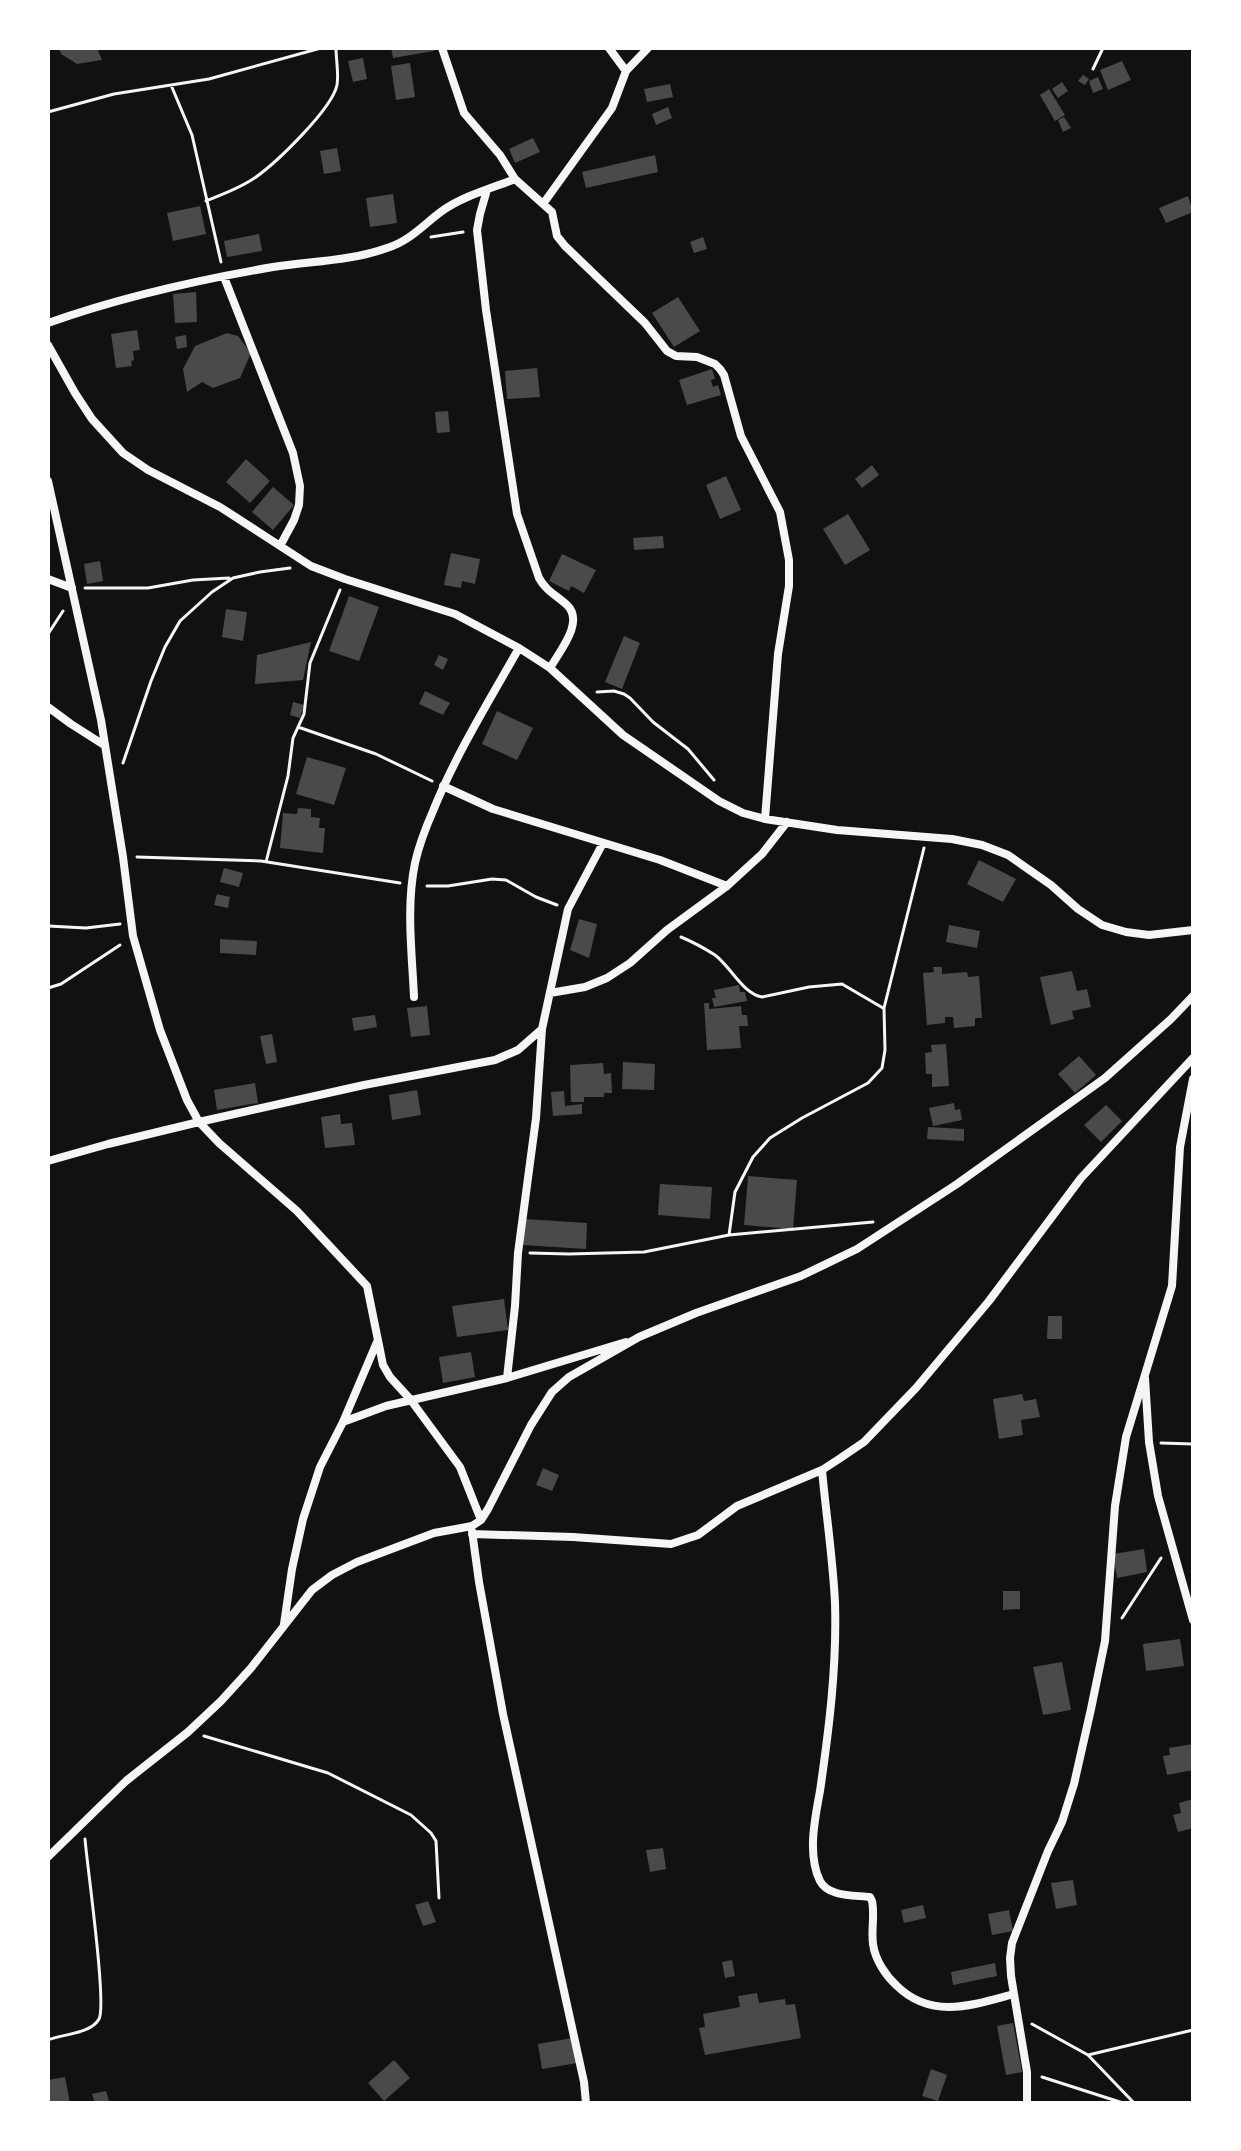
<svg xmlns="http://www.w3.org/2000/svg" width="1241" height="2151" viewBox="0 0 1241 2151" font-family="Arial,sans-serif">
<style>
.building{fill:#4a4a4a}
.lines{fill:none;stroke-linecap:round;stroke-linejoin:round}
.path{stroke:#f5f5f5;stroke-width:3}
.minor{stroke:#f5f5f5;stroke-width:8}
</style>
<rect width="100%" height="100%" fill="#111"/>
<path class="building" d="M59,48H97L102,60L77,64L61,54Z
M391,48H434V51L393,58Z
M363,58L367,79L353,82L348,61Z
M1122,61L1131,80L1108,90L1100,70Z
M410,63L415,97L396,100L391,66Z
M1083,75L1089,79L1085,85L1078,81Z
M1098,77L1103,89L1093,93L1089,81Z
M1062,82L1068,91L1058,98L1052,89Z
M670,84L673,97L647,102L644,89Z
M1049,89L1065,115L1055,121L1040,95Z
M668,107L672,118L656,125L652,114Z
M1064,117L1071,128L1063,132L1058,120Z
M533,138L540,152L515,163L509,149Z
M337,148L341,171L324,174L320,151Z
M655,155L658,172L586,188L582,172Z
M393,194L397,223L370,227L366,198Z
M1188,196L1193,212L1166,223L1159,208Z
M200,206L206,234L173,241L167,213Z
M259,234L262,251L227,257L224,241Z
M703,237L707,249L694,253L690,242Z
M196,292L197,322L175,323L173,294Z
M678,297L700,331L674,347L652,313Z
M137,330L140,350L133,351L134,360L131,361L132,366L116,368L111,334Z
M227,333L238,336L251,353L240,378L213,388L202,382L187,392L183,369L195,346Z
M186,335L187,347L177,349L175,337Z
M537,368L540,397L507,399L505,371Z
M712,369L715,379L711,380L713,387L718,385L721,395L687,405L679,380Z
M448,411L450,432L437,433L435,412Z
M246,459L270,481L250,503L226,482Z
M872,465L879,475L862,488L855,479Z
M726,476L741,510L720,519L706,485Z
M273,487L294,505L273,530L252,512Z
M848,514L870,550L845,565L823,529Z
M663,536L664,548L634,550L633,538Z
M451,553L480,559L475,584L462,581L461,588L444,585Z
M562,554L596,570L584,593L571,586L569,591L549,581Z
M100,561L103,581L87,584L84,564Z
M349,596L379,607L359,661L329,651Z
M226,609L247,612L243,641L222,637Z
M624,636L640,643L622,689L605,682Z
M311,642L303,680L255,684L257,655Z
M439,655L448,659L443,670L434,665Z
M425,691L450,703L443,715L419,704Z
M293,702L304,705L300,718L290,715Z
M497,711L533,728L517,760L482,744Z
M307,757L346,768L334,805L296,794Z
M298,808L311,809V817L320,818L319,828H325L323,853L280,848L283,813L297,814Z
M979,860L1016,879L1003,902L967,884Z
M224,868L243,873L239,887L220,882Z
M217,894L230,897L228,908L214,905Z
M579,919L597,924L589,958L570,950Z
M949,925L980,931L977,948L946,942Z
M220,939L257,941L256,955L220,953Z
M933,967H942V974L967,972L968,977L979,976L982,1018H975V1026L954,1028L953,1017H945V1023L927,1025L923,973L934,972Z
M1072,971L1077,991L1087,989L1091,1007L1072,1011L1074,1019L1051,1025L1040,977Z
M739,985L740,992H745L747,1001L714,1007L712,998H716L714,990Z
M704,1003H709V1009L741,1006L742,1015H747L748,1026H739L741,1048L707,1050Z
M427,1006L430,1035L411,1037L407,1008Z
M375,1015L377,1027L354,1031L352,1018Z
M272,1034L277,1062L266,1064L260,1036Z
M946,1044L949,1086L932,1087V1074H926L925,1053L932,1052L931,1045Z
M1079,1056L1096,1075L1075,1093L1058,1074Z
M623,1062L655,1064L654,1090L622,1089Z
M603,1063L604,1074L611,1073L612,1093H604V1097H584V1102H571L570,1065Z
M255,1083L258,1103L217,1110L214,1090Z
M417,1090L421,1115L392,1120L389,1095Z
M564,1091L565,1106L582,1104V1114L553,1116L551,1092Z
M954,1103L955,1110L960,1109L962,1120L933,1126L929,1108Z
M1106,1105L1122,1121L1101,1142L1084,1125Z
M340,1114L341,1124L352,1123L355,1145L325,1148L321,1117Z
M928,1127L964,1129V1141L927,1139Z
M748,1176L797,1180L793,1229L744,1225Z
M660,1184L712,1187L710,1219L658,1215Z
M524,1219L587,1223L586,1249L522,1245Z
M504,1299L508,1330L457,1337L452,1306Z
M1048,1316H1062V1339H1047Z
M471,1352L475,1377L443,1383L439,1357Z
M1022,1394L1024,1401L1036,1399L1040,1417L1021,1420L1023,1435L999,1439L993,1399Z
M543,1468L559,1475L552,1491L536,1485Z
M1144,1549L1147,1572L1117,1578L1113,1554Z
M1003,1591H1020V1609L1003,1610Z
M1180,1639L1184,1666L1146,1671L1143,1644Z
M1062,1662L1071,1710L1043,1715L1033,1667Z
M1193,1744V1770L1167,1775L1163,1756L1170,1755L1169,1748Z
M1193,1799V1828L1178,1832L1173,1815L1181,1813L1179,1803Z
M663,1848L666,1869L650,1872L646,1850Z
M1073,1880L1077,1905L1056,1909L1051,1883Z
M428,1901L436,1922L423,1926L415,1905Z
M923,1905L926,1918L904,1923L901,1910Z
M1009,1910L1013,1931L992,1935L988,1914Z
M732,1960L735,1976L725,1978L722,1962Z
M995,1963L997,1976L953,1985L951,1972Z
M757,1993L759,2003L785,1999L786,2005L795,2004L801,2038L705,2055L699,2028L705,2027L703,2014L740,2007L738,1996Z
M1013,2023L1022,2072L1006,2075L997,2026Z
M572,2038L577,2063L542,2069L538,2044Z
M394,2060L410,2078L384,2101L368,2083Z
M931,2069L947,2075L938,2101L922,2096Z
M65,2077L70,2103H48V2080Z
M106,2091L109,2101L95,2103L92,2094Z"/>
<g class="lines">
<path class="path" d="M1093,69L1103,48
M171,85L192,135L221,262
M48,112L114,94L209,79L321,48
M206,201C223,194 241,188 256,177C277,162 332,109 337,85C339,74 336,60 336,48
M431,237L463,232
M85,588H148L193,580L229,578
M48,634L63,611
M597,692L614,691L624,694L630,698L653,722L688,749L714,780
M298,727L376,754L432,781
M123,763L151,681L165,647L180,621L212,592L233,578L260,572L290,568
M137,857L261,861L400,883
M266,862L288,776L293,738L304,714L310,663L340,590
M427,886H448L492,879L506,880L536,897L557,905
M48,926L86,928L120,924
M681,937C693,942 704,948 715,955C731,967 743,994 762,997L809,987L842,984L883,1008
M48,988L61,984L120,945
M729,1235L735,1192L753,1157L770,1138L802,1118L868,1083L882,1068L885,1050L884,1008L924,848
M530,1253L569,1254L644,1252L729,1235L873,1222
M1161,1443L1193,1444
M1122,1618L1161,1558
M204,1736L328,1773L411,1815L431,1833L436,1841L439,1898
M1032,2024L1088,2055L1134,2103
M48,2040C62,2034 91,2034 99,2019C107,2004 87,1865 85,1839
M1088,2055L1193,2030
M1042,2077L1123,2103"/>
<path class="minor" d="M442,48L464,113L500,155L515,179L552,212L557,236L565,246L645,323L667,351L676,356L697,357L715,364L720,369L724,375L741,436L780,512L789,560V586L778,654L765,819
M609,48L626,71
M487,190L480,214L477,230L486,310L517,514L539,578C546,591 556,595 567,605C585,622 559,652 550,668
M543,204L612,108L626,71L648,48
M224,277L293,453L300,486L299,505L294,520L280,546
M48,323C121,297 197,280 273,267C311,261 351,261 387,248C410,241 424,224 442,211C463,196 492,188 515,179
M48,345L75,393L92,419L123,453L148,470L220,507L311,566L345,579L455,614L519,648L550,668L623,735L719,801L743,813L765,819L837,830L952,839L982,845L1008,855L1051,885L1078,909L1102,925L1126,932L1149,935L1193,930
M48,481L101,720L123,857L133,936L160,1030L187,1100L199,1122L219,1143L297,1211L367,1286L383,1365L390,1377L410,1399L460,1467L481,1520
M48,579L72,588
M48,707L71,724L104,745
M443,786L493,809L660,860L727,886
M550,993L585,987L607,978L630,963L667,930L727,886L762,854L787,822
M414,997C412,953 406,906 415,863C419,845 426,827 433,811C456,754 489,701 519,648
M48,1161L108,1144L199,1122L364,1085L495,1060L518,1050L542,1029L568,909L603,843
M507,1378L515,1306L518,1253L536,1118L542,1029
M1145,1378L1149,1442L1158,1496L1193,1620
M343,1422L386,1406L507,1378L626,1342
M822,1470C826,1514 833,1559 835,1603C837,1666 829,1729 820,1791C815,1818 807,1855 820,1881C828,1897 854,1895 870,1897L872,1901C875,1915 871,1930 873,1944C875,1960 886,1976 897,1986C932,2020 973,2005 1014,1994
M472,1531L479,1582L503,1714L584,2082L586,2103
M472,1534L573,1537L671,1544L698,1535L737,1506L822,1470L839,1459L864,1442L916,1388L989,1301L1081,1178L1193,1058
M284,1624L292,1569L303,1519L320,1467L343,1422L377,1342
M48,1857L126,1781L188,1732L221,1701L251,1668L312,1590L332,1575L357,1562L434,1533L472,1526L481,1520L488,1509L531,1425L552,1392L569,1377L639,1337L696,1313L801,1276L857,1249L957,1184L1105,1078L1171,1019L1193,996
M1027,2103V2072L1011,1976L1010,1958L1012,1943L1048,1851L1062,1822L1074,1784L1091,1709L1105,1641L1115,1506L1126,1437L1172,1286L1180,1147L1193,1079"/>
</g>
<rect width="1241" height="2151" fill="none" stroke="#ffffff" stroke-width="100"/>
</svg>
